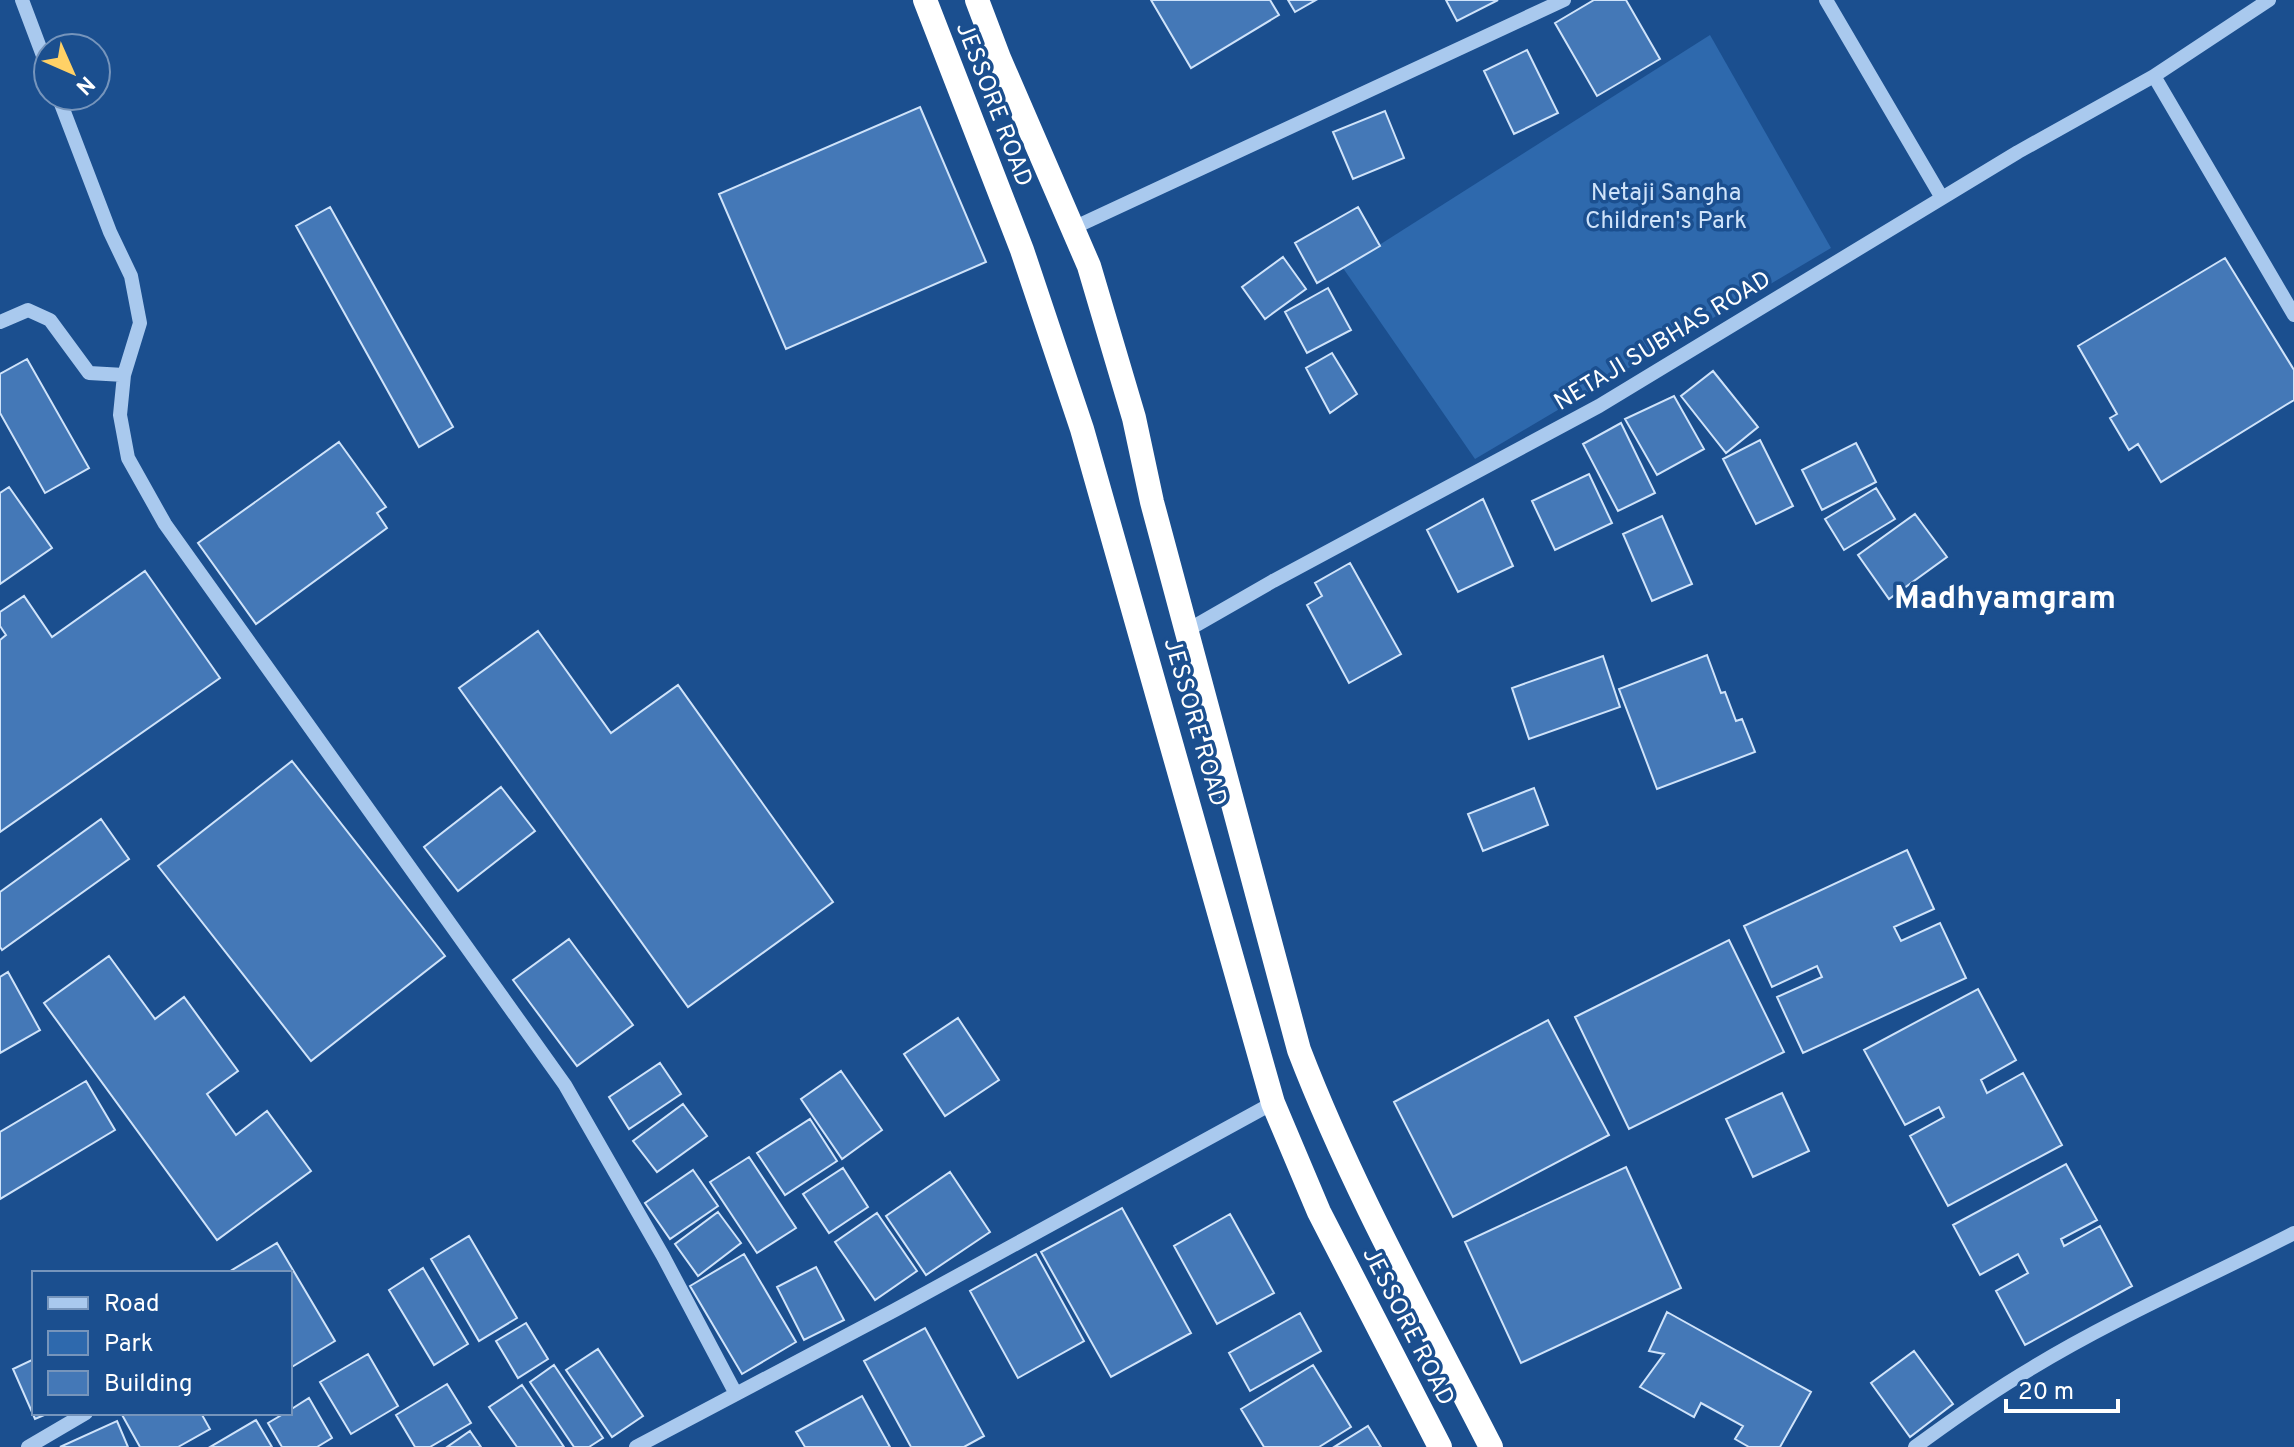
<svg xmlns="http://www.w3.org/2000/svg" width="2294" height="1447" viewBox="0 0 2294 1447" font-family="Overpass,sans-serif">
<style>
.green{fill:#2e69ad}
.building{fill:#4478b7;stroke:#cfe3fa;stroke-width:2}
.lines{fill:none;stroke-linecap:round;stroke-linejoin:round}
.minor{stroke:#a9c9ee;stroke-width:14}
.highway{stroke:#fff;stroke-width:24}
.labels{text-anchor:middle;stroke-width:7;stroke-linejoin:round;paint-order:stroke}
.street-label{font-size:24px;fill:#fff;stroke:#1b4f8f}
.park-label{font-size:24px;fill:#cfe3fa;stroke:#1b4f8f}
.district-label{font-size:32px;font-weight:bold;fill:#fff;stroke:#1b4f8f}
</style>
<rect width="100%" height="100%" fill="#1b4f8f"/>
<path class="green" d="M1710,35L1831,248L1475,459L1343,268Z"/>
<path class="building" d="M1151,0H1270L1279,15L1191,68Z
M1288,0H1316L1295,12Z
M1446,0H1498L1457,21Z
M1594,0H1626L1660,59L1597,96L1555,23Z
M1527,50L1558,113L1514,134L1484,71Z
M920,107L986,262L786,349L719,194Z
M1385,111L1404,158L1353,179L1333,132Z
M330,207L453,427L419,447L296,226Z
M1358,207L1380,246L1317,283L1295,243Z
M1283,257L1306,289L1265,319L1242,287Z
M2225,258L2294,370V400L2161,482L2138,444L2129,450L2110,418L2117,414L2078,346Z
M1328,288L1351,330L1307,353L1285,312Z
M1332,353L1357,394L1330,413L1306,368Z
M27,359L89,468L45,493L0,413V374Z
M1713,371L1758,427L1726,453L1681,396Z
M1674,396L1704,449L1657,475L1625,419Z
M1621,423L1655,493L1618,511L1583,444Z
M1760,440L1793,506L1756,524L1723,459Z
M339,442L386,507L377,513L387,528L256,624L198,543Z
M1856,443L1876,482L1822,510L1802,470Z
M1589,474L1612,523L1555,550L1532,501Z
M9,487L52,548L0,584V493Z
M1876,488L1895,519L1844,550L1825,519Z
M1483,499L1513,566L1458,592L1427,530Z
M1915,514L1947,557L1889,599L1858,555Z
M1662,516L1692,584L1652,601L1623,534Z
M1350,563L1401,654L1349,683L1307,605L1322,596L1315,583Z
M145,571L220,678L0,832V640L6,635L0,626V612L24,596L52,637Z
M538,631L611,733L678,685L833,902L688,1007L459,688Z
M1707,655L1721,693L1725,692L1736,721L1742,719L1755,752L1657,789L1619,689Z
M1603,656L1620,707L1529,739L1512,688Z
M292,761L445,956L311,1061L158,866Z
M501,787L535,831L458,891L424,847Z
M1534,788L1548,825L1483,851L1468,814Z
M101,819L129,859L2,950L0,947V892Z
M1907,850L1934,909L1894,927L1901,941L1940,923L1966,978L1803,1053L1777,997L1822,977L1817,966L1772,987L1744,926Z
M569,939L633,1025L577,1066L513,980Z
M1729,940L1784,1052L1629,1129L1575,1017Z
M109,956L155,1019L184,997L238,1071L207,1094L236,1135L267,1111L311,1171L217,1240L44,1003Z
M8,972L40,1030L0,1053V977Z
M1978,989L2016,1060L1981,1080L1987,1093L2023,1073L2062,1145L1948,1206L1910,1136L1944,1117L1939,1107L1905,1125L1864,1050Z
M958,1018L999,1080L945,1116L904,1054Z
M1548,1020L1609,1135L1453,1217L1394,1102Z
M660,1063L681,1094L629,1129L609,1097Z
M841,1071L882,1130L842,1159L801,1099Z
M86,1081L115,1130L0,1199V1132Z
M1782,1093L1809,1151L1753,1177L1726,1119Z
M683,1104L707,1136L657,1172L633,1141Z
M810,1119L837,1161L785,1195L757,1153Z
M749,1157L796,1228L757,1253L710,1182Z
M2066,1164L2097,1220L2061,1239L2064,1246L2100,1226L2132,1286L2025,1345L1996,1291L2028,1273L2018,1254L1980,1275L1953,1225Z
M1626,1167L1681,1288L1521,1363L1465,1242Z
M843,1168L868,1207L829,1233L803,1194Z
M693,1170L718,1206L670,1239L645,1203Z
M950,1172L990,1232L926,1275L886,1216Z
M1122,1208L1191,1333L1111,1377L1041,1252Z
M718,1212L741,1243L698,1276L675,1244Z
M877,1213L917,1271L875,1300L835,1242Z
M1230,1214L1274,1293L1217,1324L1174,1246Z
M469,1236L517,1318L479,1341L431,1259Z
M277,1243L335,1341L290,1368V1273H227Z
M744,1254L796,1342L742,1374L690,1286Z
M1036,1254L1084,1341L1018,1378L970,1291Z
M816,1267L844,1320L804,1340L777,1287Z
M423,1268L468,1344L434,1365L389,1290Z
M1667,1312L1811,1392L1780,1447H1749L1735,1439L1743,1426L1701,1403L1694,1417L1640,1387L1664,1354L1649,1351Z
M1300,1313L1321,1351L1250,1391L1229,1353Z
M526,1323L548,1359L518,1378L496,1341Z
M925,1328L984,1436L964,1447H911L864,1361Z
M598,1349L643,1416L612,1437L566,1370Z
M1914,1351L1953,1404L1910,1437L1871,1383Z
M368,1354L398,1406L351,1434L320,1382Z
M34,1359V1413H49L35,1419L13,1369Z
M554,1365L603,1438L589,1447H574L530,1382Z
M1313,1365L1351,1427L1319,1447H1264L1241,1409Z
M447,1384L471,1423L430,1447H415L396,1415Z
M522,1385L564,1447H517L489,1407Z
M862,1396L890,1447H805L796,1432Z
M309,1398L332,1438L317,1447H282L268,1423L285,1413H290V1410Z
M121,1413H201L210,1429L178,1447H140Z
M256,1420L272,1447H210Z
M117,1421L128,1447H60Z
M1368,1426L1381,1447H1334Z
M470,1431L481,1447H447Z"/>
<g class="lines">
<path class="minor" d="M22,0L48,69
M1826,0L1942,198
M2154,76L2294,315
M58,96L110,232L131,276L140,323L124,375L120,415L128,458L165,524L565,1085L663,1256L736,1394
M1073,228L1564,0
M0,322L28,310L50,320L89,373L124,375
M1186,631L1273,581L1599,406L2018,152L2154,76L2269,0
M28,1447L86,1413
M636,1447L895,1310L1273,1103
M1915,1447C1953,1419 1991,1392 2032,1368C2116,1317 2207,1278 2294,1233"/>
<path class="highway" d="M925,0L1022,250L1082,429L1273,1103L1319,1212L1440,1447
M977,0L999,58L1089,266L1134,418L1152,502L1299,1050C1352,1188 1424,1316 1491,1447"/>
</g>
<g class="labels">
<g class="street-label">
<text transform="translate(995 104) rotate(69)" y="8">JESSORE ROAD</text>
<text transform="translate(1662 340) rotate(-31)" y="8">NETAJI SUBHAS ROAD</text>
<text transform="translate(1196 722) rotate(74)" y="8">JESSORE ROAD</text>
<text transform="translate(1409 1326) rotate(63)" y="8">JESSORE ROAD</text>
</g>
<g class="park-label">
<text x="1666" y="200">Netaji Sangha<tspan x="1666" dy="28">Children's Park</tspan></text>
</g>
<g class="district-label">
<text x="2005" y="608">Madhyamgram</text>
</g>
</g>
<rect x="32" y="1271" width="260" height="144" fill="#1b4f8f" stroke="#7695bc" stroke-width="2"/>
<rect x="48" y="1297" width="40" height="12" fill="#a9c9ee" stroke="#7695bc" stroke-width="2"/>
<text x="104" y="1311" font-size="24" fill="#ffffff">Road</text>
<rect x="48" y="1331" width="40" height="24" fill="#2e69ad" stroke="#7695bc" stroke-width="2"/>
<text x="104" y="1351" font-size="24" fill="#ffffff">Park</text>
<rect x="48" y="1371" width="40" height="24" fill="#4478b7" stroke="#7695bc" stroke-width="2"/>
<text x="104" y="1391" font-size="24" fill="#ffffff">Building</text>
<g transform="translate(72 72) rotate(135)"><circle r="38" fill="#1b4f8f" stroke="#7695bc" stroke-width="2"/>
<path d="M0-6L14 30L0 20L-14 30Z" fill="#ffd166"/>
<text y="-12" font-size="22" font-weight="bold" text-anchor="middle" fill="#ffffff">N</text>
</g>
<path d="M2006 1399v12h112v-12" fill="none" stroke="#ffffff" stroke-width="4"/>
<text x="2018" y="1399" font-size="24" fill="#ffffff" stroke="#1b4f8f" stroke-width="6" paint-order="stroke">20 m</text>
</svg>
